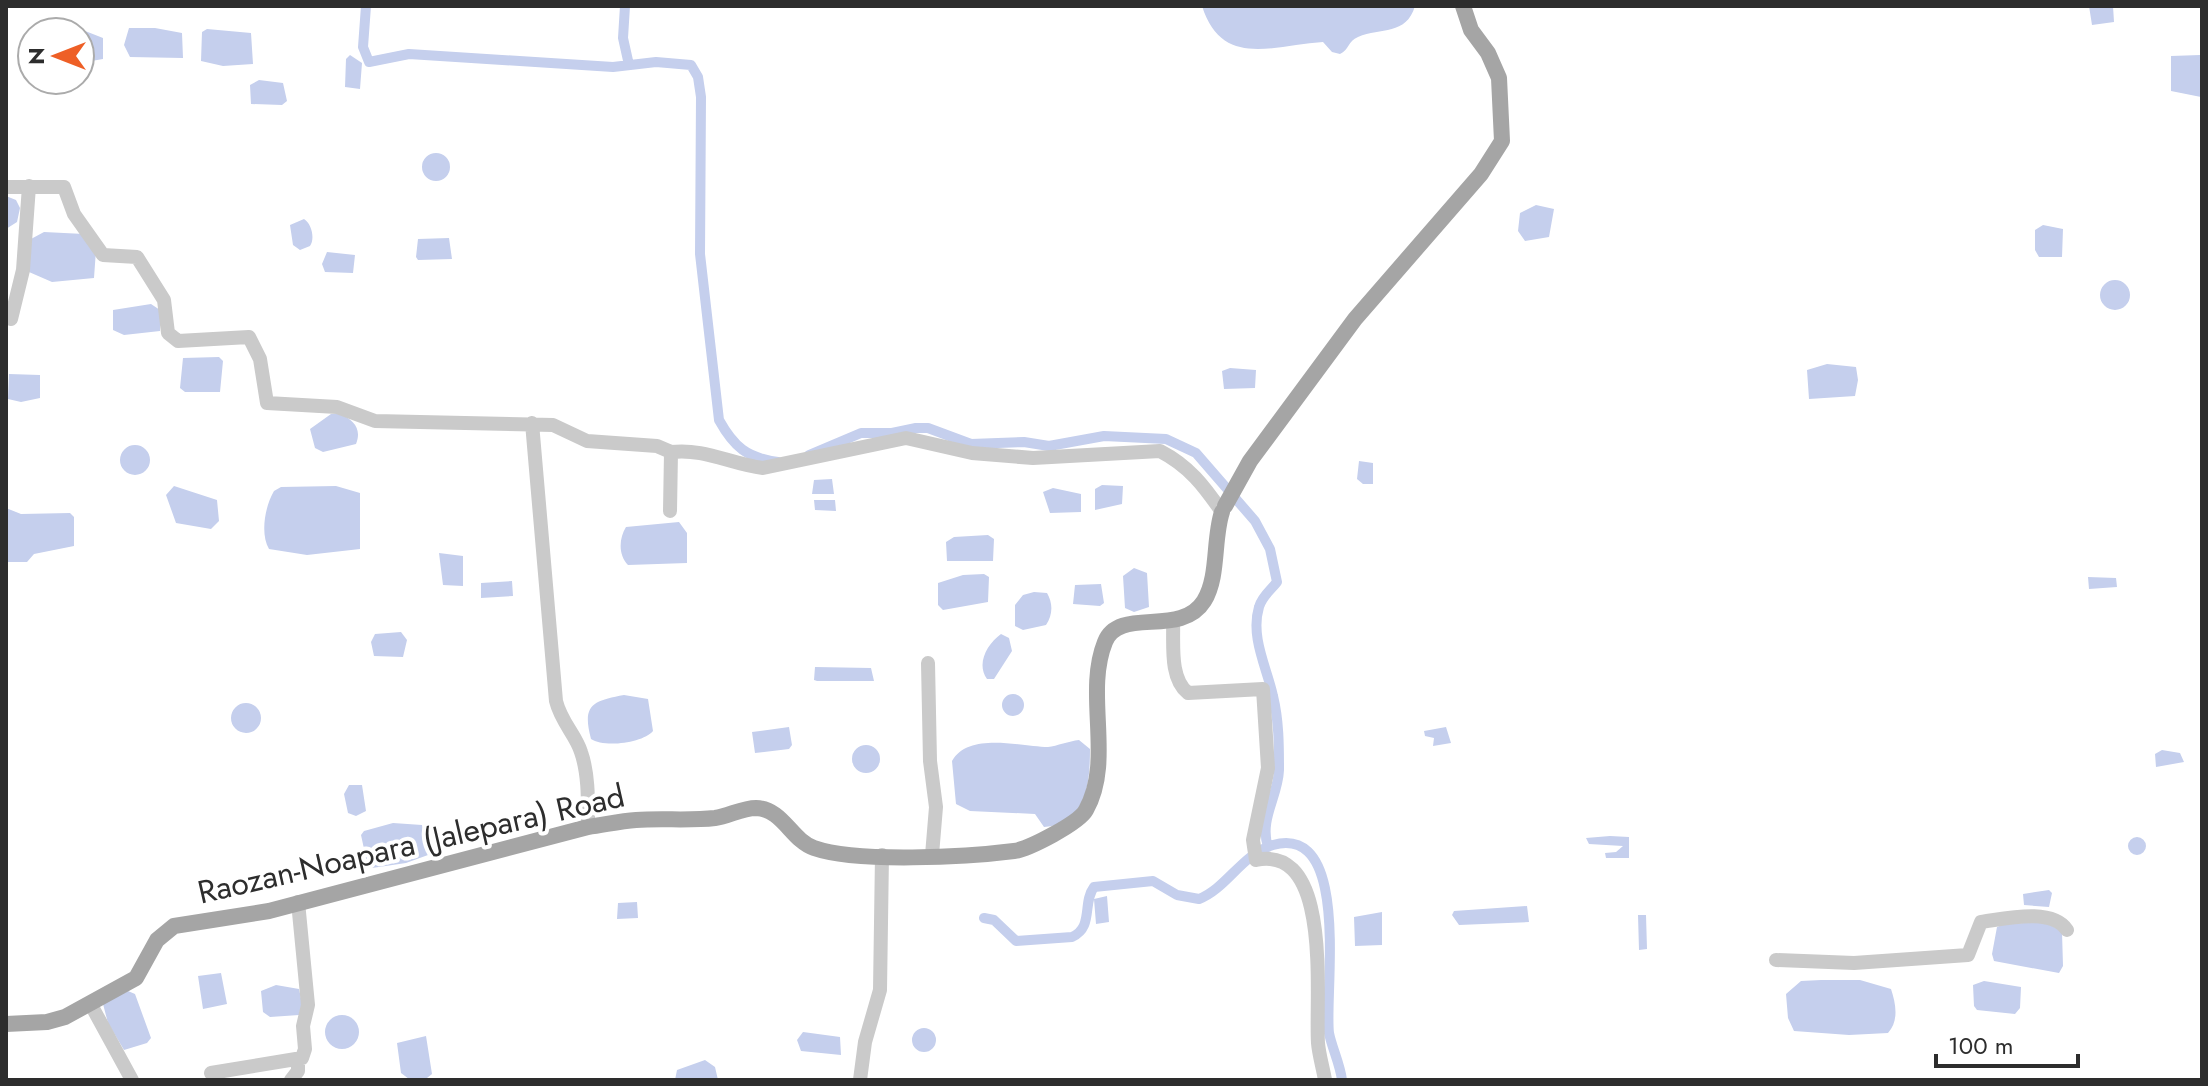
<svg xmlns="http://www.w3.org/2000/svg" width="2208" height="1086" viewBox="0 0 2208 1086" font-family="Jost,sans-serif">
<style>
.water{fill:#c5cfed}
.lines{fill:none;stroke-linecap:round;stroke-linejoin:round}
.canal{stroke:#c5cfed;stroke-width:10}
.minor{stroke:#cacaca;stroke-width:14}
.major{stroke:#a5a5a5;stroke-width:16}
.labels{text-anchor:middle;stroke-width:8;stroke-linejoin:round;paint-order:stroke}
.street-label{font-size:32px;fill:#2d2d2d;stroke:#fff}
</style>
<rect width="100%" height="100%" fill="#fff"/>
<path class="water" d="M1202,6H1415C1406,36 1381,27 1358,37C1348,41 1349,50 1340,54L1332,52L1323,42C1273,45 1222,69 1202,6Z
M2089,6H2113L2114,22L2092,25Z
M57,25L75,27L103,38V59L80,63V32H50Z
M129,28H155L182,33L183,58L130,57L124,45Z
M207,29L251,33L253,64L223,66L201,61L202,32Z
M350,55L362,63L360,89L345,87L346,59Z
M2200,55L2201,97L2171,91V56Z
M259,80L283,83L287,101L282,105L251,104L250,85Z
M422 167a14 14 0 1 1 28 0a14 14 0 1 1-28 0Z
M6,196L16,200L20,208L17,222L6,229Z
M1536,205L1554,209L1549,237L1525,241L1518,231L1520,213Z
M304,219C312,224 315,239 310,246L300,250L293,245L290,225Z
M2043,225L2063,229L2062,257H2039L2035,250V230Z
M44,232L84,234L96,250L94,278L52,282L29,272L31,239Z
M449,238L452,259L418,260L416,257L418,239Z
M327,252L355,255L353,273L325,272L322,264Z
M2100 295a15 15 0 1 1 30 0a15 15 0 1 1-30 0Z
M151,304L160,310V331L124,335L113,330V310Z
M219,357L223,361L220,392H185L180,388L183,358Z
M1827,364L1856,367L1858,380L1855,396L1809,399L1807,370Z
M1230,368L1256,370L1255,388L1224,389L1222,371Z
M9,374L40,375V398L21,402L8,399Z
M331,414H340C354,420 362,429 356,444L323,452L315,448L310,429Z
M120 460a15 15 0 1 1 30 0a15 15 0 1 1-30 0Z
M1359,461L1373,463V484H1363L1357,479Z
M832,479L834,494H812L814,480Z
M1102,485L1123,486L1122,504L1095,510V489Z
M174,486L217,500L219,521L211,529L176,523L166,495Z
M336,486L360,493V549L307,555L269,549C260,534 265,506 274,491L281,487Z
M1053,488L1081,494V512L1050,513L1043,492Z
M814,500H835L836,511L815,510Z
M6,508L21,514L70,513L74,517V546L34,554L27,562H6Z
M679,522L687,533V563L628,565C618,555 619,538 626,527Z
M988,535L994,539L993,561H947L946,542L954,537Z
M439,553L463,556V586L443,585Z
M1134,568L1147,573L1149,607L1134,612L1125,608L1123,576Z
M984,574L989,577L988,602L943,610L938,605V583L963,575Z
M2088,577L2116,578L2117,587L2089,589Z
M512,581L513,596L481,598V583Z
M1101,584L1104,603L1100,606L1073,604L1075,585Z
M1034,592L1047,593C1053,603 1053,615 1046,625L1023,630L1015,626V605L1023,595Z
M401,632L407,640L403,657L374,656L371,642L375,634Z
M1001,634L1009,638L1012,651L994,679H987C976,664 987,644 1001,634Z
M815,667L871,668L874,681H817L814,680Z
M1002 705a11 11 0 1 1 22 0a11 11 0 1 1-22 0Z
M624,695L648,699L653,731C643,743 604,748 591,739C582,705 592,701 624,695Z
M231 718a15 15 0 1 1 30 0a15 15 0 1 1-30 0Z
M789,727L792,745L789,749L755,753L752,732Z
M1446,727L1451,743L1433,746L1434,738L1425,736L1424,731Z
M1079,740L1090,749C1090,782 1087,824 1044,827L1035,814L970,811L956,804L952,761C969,731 1022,747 1048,747C1057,746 1069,741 1079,740Z
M852 759a14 14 0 1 1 28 0a14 14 0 1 1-28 0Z
M2162,750L2180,753L2184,762L2156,767L2155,754Z
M349,785H362L366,811L356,816L348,813L344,794Z
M393,823L422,825L428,855L406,863L372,868L366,858L361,835L364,831Z
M1610,836L1629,837V858H1606L1605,853L1616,852L1623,846L1589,844L1586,838Z
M2128 846a9 9 0 1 1 18 0a9 9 0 1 1-18 0Z
M2049,890L2052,893L2049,907L2024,905L2023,894Z
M1107,896L1109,922L1096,924L1094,899Z
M637,902L638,918L617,919L618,903Z
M1527,906L1529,922L1459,925L1452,915L1454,911Z
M1382,912V945L1355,946L1354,917Z
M1638,915H1646L1647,949L1639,950Z
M2046,922L2062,932L2063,966L2059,973L1994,961L1992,954L1997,927L2004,924Z
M221,973L227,1004L203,1009L198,976Z
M1821,980H1860L1891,989C1896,1004 1899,1021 1888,1033L1849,1035L1794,1031L1788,1018L1786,994L1801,981Z
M1984,981L2021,987L2020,1008L2015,1014L1977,1010L1974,1006L1973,985Z
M276,985L299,989L302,1003L299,1015L270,1017L263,1012L261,991Z
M128,991L135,994L151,1038L147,1043L124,1050L108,1023L103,1004Z
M325 1032a17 17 0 1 1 34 0a17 17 0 1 1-34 0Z
M912 1040a12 12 0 1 1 24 0a12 12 0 1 1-24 0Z
M803,1032L840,1037L841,1055L801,1051L797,1040Z
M426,1036L432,1074L427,1078L409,1079L401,1073L397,1043Z
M705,1060L715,1067L718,1080H675L677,1070Z"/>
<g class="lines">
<path class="canal" d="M366,6L363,47L369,62L409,54L613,67L656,62L691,65L698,77L701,97L700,254L719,420C734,447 747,458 778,462
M625,6L623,38L629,65
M809,455L861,433H892L916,428H928L971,444L1024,442L1049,446L1104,436L1166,439L1196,453L1255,521L1270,549L1277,582C1271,590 1262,596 1259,607C1250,637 1267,668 1273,696C1279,721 1279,745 1279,770C1278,797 1259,819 1268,847
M984,918L994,920L1016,941L1072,937C1094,927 1082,903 1094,887L1153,881L1177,895L1199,899C1227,888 1242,854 1273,845C1352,823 1324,994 1329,1033C1332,1048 1340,1064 1342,1080"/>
<path class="minor" d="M6,187H64L74,214L103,255L137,257L164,300L168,333L178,341L249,337L260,359L267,403L337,407L375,421L553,425L587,441L657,446L671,452
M11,319L23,270L29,186
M532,423L556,701C561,722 576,735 581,752C589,775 588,803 588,827
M670,511L671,452C705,448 730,464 763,468L906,438L972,453L1033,458L1160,451C1189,466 1204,486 1222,512
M1173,621C1174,643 1169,678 1188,693L1263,689L1268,768L1253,840L1256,860C1333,844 1315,998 1318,1043C1319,1055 1323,1068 1325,1080
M928,663L930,761L936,807L932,855
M1776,960L1854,963L1968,955L1981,922C2004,919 2052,907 2067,930
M90,1003L132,1080
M211,1073L302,1058L305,1049L303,1026L308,1005L298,902
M291,1080L298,1071V1060
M860,1080L865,1042L880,990L882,855"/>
<path class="major" d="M1225,506L1250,461L1355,319L1481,174L1502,141L1499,78L1488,53L1471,30L1463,6
M6,1024L47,1022L65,1017L136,978L157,940L174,926L269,911L588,827C604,825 620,821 636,820C662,818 689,821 715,818C729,816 742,808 756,808C783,809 791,840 814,848C857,863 967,857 1014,851C1029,849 1079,823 1086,810C1114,760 1084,694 1105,642C1119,606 1181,638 1204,601C1219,577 1213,539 1222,512"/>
</g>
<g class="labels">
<g class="street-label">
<text transform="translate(411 844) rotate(-13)" y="11">Raozan-Noapara (Jalepara) Road</text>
</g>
</g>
<rect width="2208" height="1086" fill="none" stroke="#2d2d2d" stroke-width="16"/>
<g transform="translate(56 56) rotate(270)"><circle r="38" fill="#ffffff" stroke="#ababab" stroke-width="2"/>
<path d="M0-6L14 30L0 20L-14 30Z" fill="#ee5f26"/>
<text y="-12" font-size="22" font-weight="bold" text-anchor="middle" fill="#2d2d2d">N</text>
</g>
<path d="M1936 1054v12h142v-12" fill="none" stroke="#2d2d2d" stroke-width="4"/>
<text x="1948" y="1054" font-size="24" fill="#2d2d2d" stroke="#ffffff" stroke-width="6" paint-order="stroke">100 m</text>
</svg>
